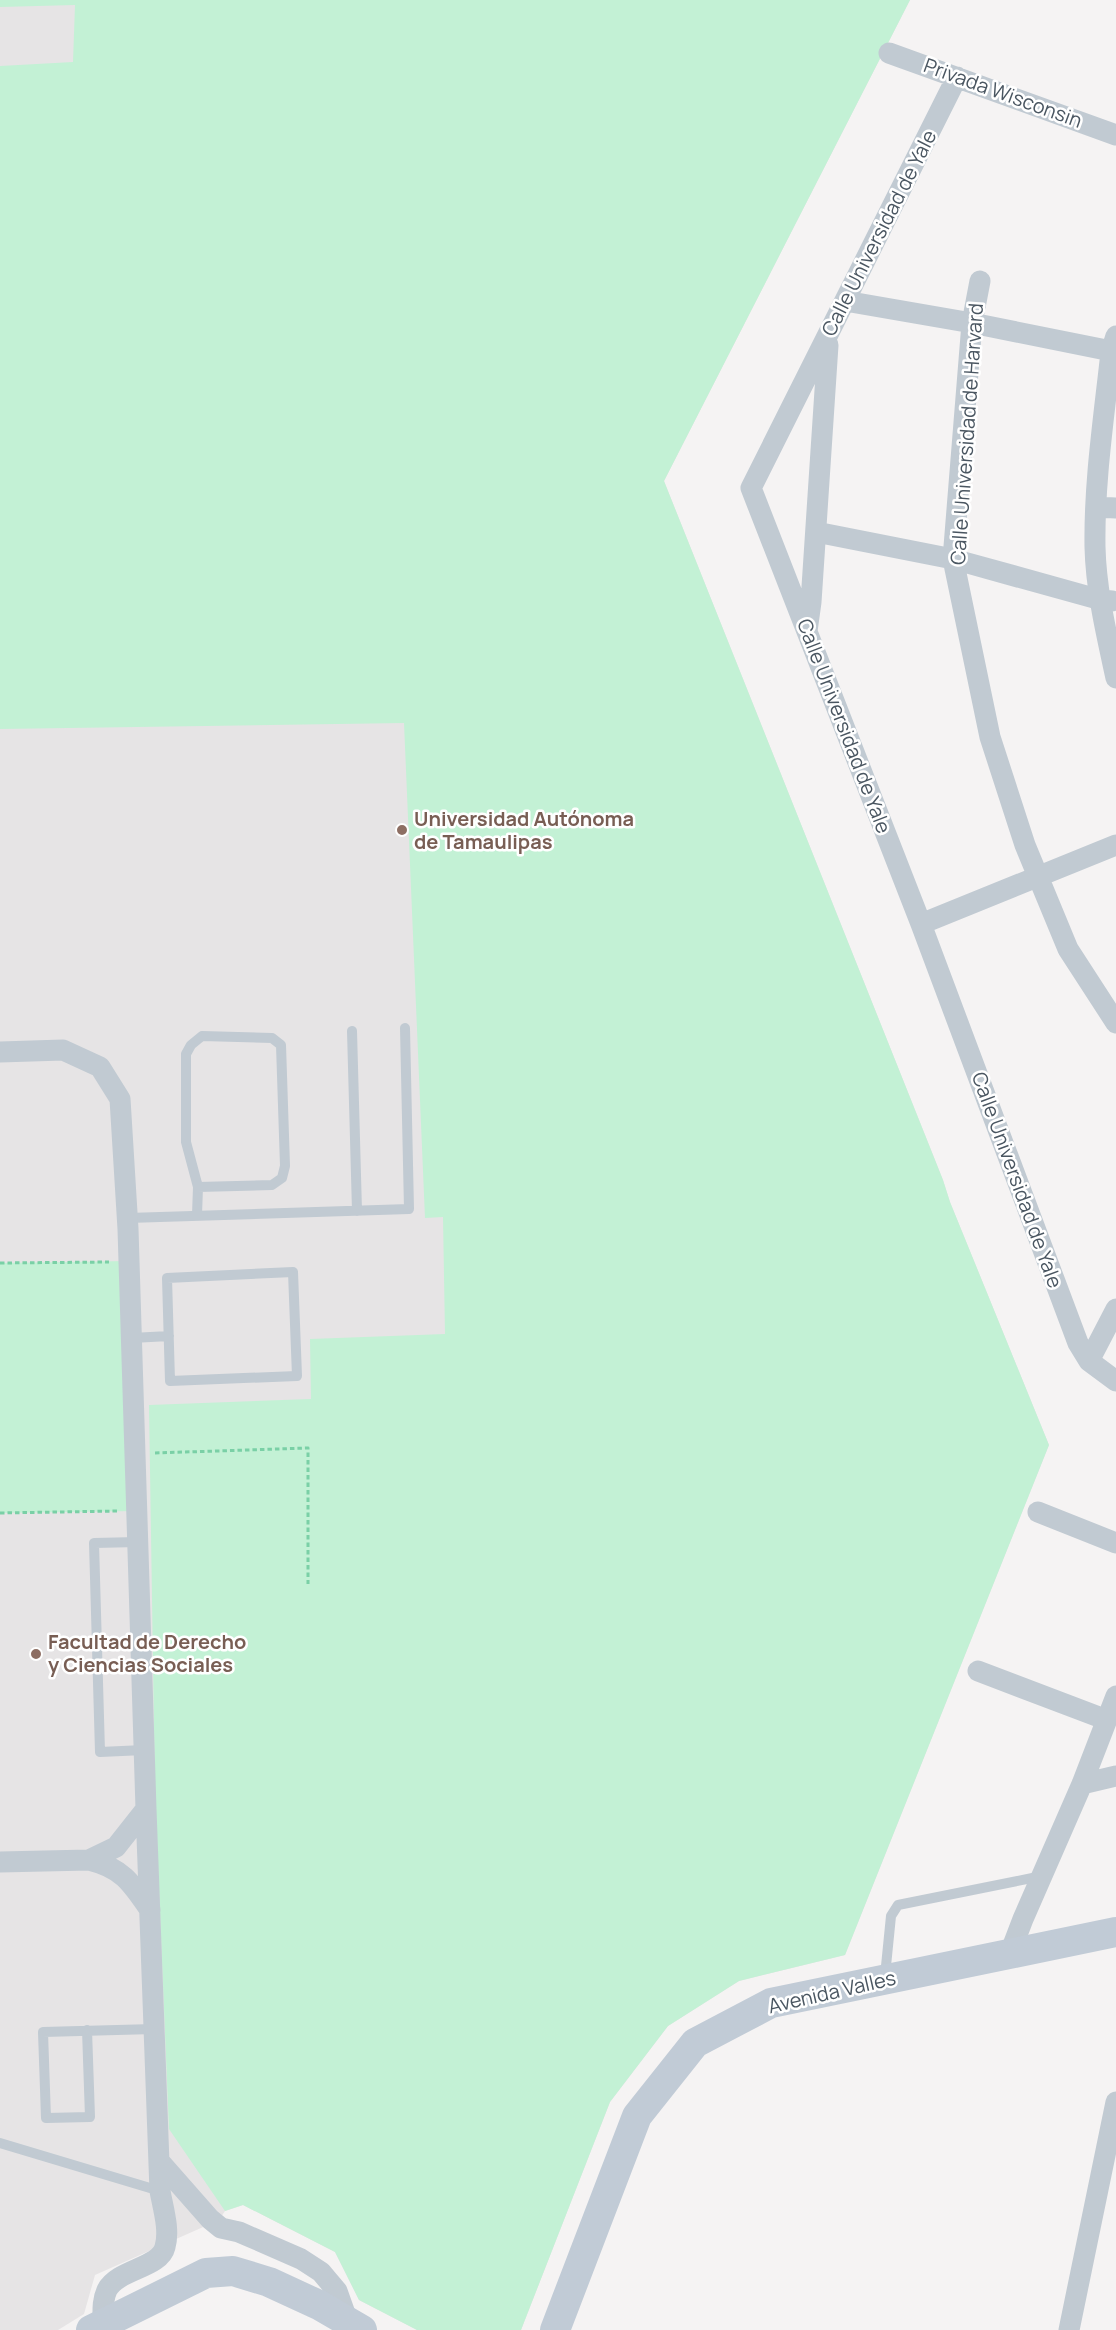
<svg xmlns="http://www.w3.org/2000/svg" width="1116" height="2330" viewBox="0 0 1116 2330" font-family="Manrope,sans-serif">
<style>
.education{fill:#e6e4e5}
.green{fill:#c3f1d5}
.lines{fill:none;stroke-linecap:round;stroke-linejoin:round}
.path{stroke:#7ad0a6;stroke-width:3;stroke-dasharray:4.5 3;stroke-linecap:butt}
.lane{stroke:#c1cad2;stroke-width:10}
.street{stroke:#c1cad2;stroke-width:21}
.secondary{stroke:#c1cbd6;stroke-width:30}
.education-dot{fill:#8d6e63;stroke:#fff;stroke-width:2}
.labels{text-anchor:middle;stroke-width:5;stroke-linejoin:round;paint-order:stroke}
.street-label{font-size:20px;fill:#4a5661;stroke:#fff}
.education-label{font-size:20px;font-weight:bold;fill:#785e54;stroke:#fff;text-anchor:start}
</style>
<rect width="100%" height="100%" fill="#f5f3f3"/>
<path class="education" d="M0,0H910L664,481L943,1180L950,1202L1049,1445L845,1955L739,1981L668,2026L610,2102L521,2330H417L359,2300L335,2252L243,2205L225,2211L219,2220L95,2275L84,2314L58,2330H0Z"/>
<path class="green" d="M0,0H910L664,481L943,1180L950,1202L1049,1445L845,1955L739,1981L668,2026L610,2102L521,2330H417L359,2300L335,2252L243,2205L225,2211L169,2129L155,1792L149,1405L311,1399L310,1339L445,1334L443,1217L425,1218L404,723L0,729V66L73,62L75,5L0,7Z
M129,1261L137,1511L0,1513V1263Z"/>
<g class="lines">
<path class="path" d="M0,1263L109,1262
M155,1453L308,1448V1584
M0,1513L118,1511"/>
<path class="lane" d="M352,1031L357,1211
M197,1215L198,1187L186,1142V1054L191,1045L202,1036L272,1038L281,1045L285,1166L282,1178L272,1185L198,1187
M128,1218L409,1209L405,1028
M293,1272L297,1376L170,1381L167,1278Z
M132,1338L169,1336
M138,1542L94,1543L100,1752L144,1750
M885,1976L891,1916L898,1905L1042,1876
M87,2030L90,2117L46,2118L43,2032L154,2029
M0,2143L160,2191"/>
<path class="street" d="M889,53L1116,135
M957,77L751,488L921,924L1078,1343L1089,1361L1116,1381
M980,281L972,323L953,559L990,737L1025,845L1068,949L1116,1023
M845,301L972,323L1116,352
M1116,336L1111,352C1104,417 1094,482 1095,547C1096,591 1107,636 1116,678
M1096,507L1116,508
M816,532L953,559L1101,600L1112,601
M807,631L811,602L828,345
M921,924L1116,845
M0,1052L63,1050L100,1067L120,1099L128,1229L146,1809L116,1847L89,1860L0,1862
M1089,1361L1116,1309
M1038,1512L1116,1543
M978,1671L1107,1720
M1082,1784L1116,1776
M89,1860C122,1868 131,1882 150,1910
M1010,1953L1023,1919L1082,1784L1116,1696
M159,2161L210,2219L221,2228L239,2232L301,2259L321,2272L337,2291L348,2322
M103,2322C103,2311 102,2301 107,2290C118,2269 160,2268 165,2247C170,2230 163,2208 160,2191L146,1809
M1069,2330L1116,2102"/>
<path class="secondary" d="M91,2330L206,2273L233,2271L269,2282L319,2305L362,2330
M555,2330L637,2116L695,2043L771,2003L1116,1932"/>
</g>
<g class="education-dot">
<circle cx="402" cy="830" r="6"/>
<circle cx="36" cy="1654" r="6"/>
</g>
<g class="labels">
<g class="street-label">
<text transform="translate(1003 93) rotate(20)" y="7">Privada Wisconsin</text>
<text transform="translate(879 233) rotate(-63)" y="7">Calle Universidad de Yale</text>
<text transform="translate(967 434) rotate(-86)" y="7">Calle Universidad de Harvard</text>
<text transform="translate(844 726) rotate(69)" y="7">Calle Universidad de Yale</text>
<text transform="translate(1017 1180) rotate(70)" y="7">Calle Universidad de Yale</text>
<text transform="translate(832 1992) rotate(-13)" y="7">Avenida Valles</text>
</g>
<g class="education-label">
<text x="414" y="826">Universidad Autónoma<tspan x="414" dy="23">de Tamaulipas</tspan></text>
<text x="48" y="1649">Facultad de Derecho<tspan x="48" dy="23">y Ciencias Sociales</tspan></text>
</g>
</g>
</svg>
